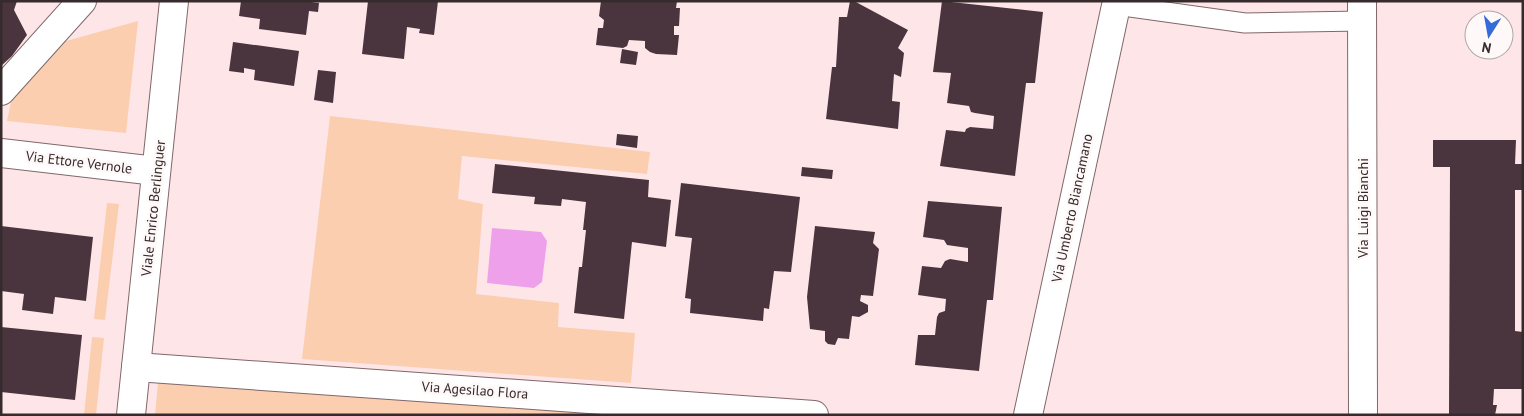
<svg xmlns="http://www.w3.org/2000/svg" width="1524" height="416" viewBox="0 0 1524 416" font-family="'PT Sans',sans-serif">
<style>
.green{fill:#fbceb0}
.water{fill:#eea1ea}
.building{fill:#4a353f}
.lines{fill:none;stroke-linecap:round;stroke-linejoin:round}
.service-casing{stroke:#806769;stroke-width:21}
.pedestrian-casing{stroke:#806769;stroke-width:30}
.minor-casing{stroke:#806769;stroke-width:30}
.tertiary-casing{stroke:#806769;stroke-width:30}
.service{stroke:#fff;stroke-width:19}
.pedestrian{stroke:#fff;stroke-width:28}
.minor{stroke:#fff;stroke-width:28}
.tertiary{stroke:#fff;stroke-width:28}
.labels{text-anchor:middle;stroke-width:5;stroke-linejoin:round;paint-order:stroke}
.street-label{font-size:14px;fill:#362b2c;stroke:#fef8f9}
</style>
<rect width="100%" height="100%" fill="#fee6e8"/>
<path class="green" d="M138,21L126,133L7,121L12,97L59,43Z
M330,116L650,152L647,174L462,156L458,199L483,204L476,294L559,303L558,327L635,333L631,383L302,359Z
M107,203L119,204L105,320L94,319Z
M92,337L104,338L96,415H84Z
M158,382L637,415H155Z"/>
<path class="water" d="M492,228L541,232L547,241L542,282L534,288L487,283Z"/>
<path class="building" d="M1,1H17L14,10L27,35L12,56L1,66Z
M241,1H304L319,3L318,12L309,11L306,35L259,29L260,19L239,16Z
M368,1H438L434,35L419,33L420,29L407,27L404,59L362,54Z
M601,1H677L676,8H680L679,26H674V35H679L677,55L656,54L650,52L645,48V41L629,40L627,46L623,48L596,45L598,28H603L604,20L599,16Z
M850,1H854L908,30L898,48L904,53L901,77L894,74L892,101L900,102L898,129L826,119L832,67H836L839,17H847Z
M942,1L1043,12L1035,83H1026L1015,176L940,166L946,130L965,132L966,129L970,127L993,129L994,116L975,113L971,112L969,106L947,103L951,73L933,72Z
M233,42L299,51L294,86L254,80L255,70L244,68V73L229,71Z
M622,49L638,52L636,65L620,63Z
M318,70L336,72L333,103L314,100Z
M617,134L638,136L637,148L616,145Z
M1433,140H1516L1515,164H1523V190H1515V331L1523,332L1522,389H1494L1493,405H1497L1495,415H1449L1450,167H1433Z
M495,164L649,180L648,197L671,200L666,247L632,242L624,319L574,313L579,267H582L586,230H583L586,202L562,199L561,206L534,204L535,197L492,193Z
M802,167L833,170L832,179L801,176Z
M681,183L800,197L791,272L774,271L769,309L764,308L763,321L690,313L691,299L685,298L692,238L675,236Z
M928,201L1002,207L993,300H987L979,371L915,365L918,335H935L937,317L939,313L945,311L946,299L918,295L922,266L941,268L945,261L950,259L968,262V248L947,245L944,240L923,237Z
M1,226L93,237L86,301L55,297L53,314L22,310L24,294L1,291Z
M815,226L875,232L873,243L879,249L873,296L861,295L860,301L868,305V312L859,317L852,316L849,339L838,338L835,345L828,344L825,341V331L810,329L807,297Z
M1,327L82,335L75,400L1,392Z"/>
<g class="lines">
<defs>
<path id="service" d="M1116,5L1245,23L1362,21"/>
<path id="pedestrian" d="M1,91L82,1"/>
<path id="minor" d="M1362,1L1363,415
M136,367L814,415
M1028,415L1117,1"/>
<path id="tertiary" d="M1,153L156,171
M131,415L174,1"/>
</defs>
<use href="#service" class="service-casing"/>
<use href="#pedestrian" class="pedestrian-casing"/>
<use href="#minor" class="minor-casing"/>
<use href="#tertiary" class="tertiary-casing"/>
<use href="#service" class="service"/>
<use href="#pedestrian" class="pedestrian"/>
<use href="#minor" class="minor"/>
<use href="#tertiary" class="tertiary"/>
</g>
<g class="labels">
<g class="street-label">
<text transform="translate(79 162) rotate(7)" y="5">Via Ettore Vernole</text>
<text transform="translate(153 208) rotate(-84)" y="5">Viale Enrico Berlinguer</text>
<text transform="translate(1072 208) rotate(-78)" y="5">Via Umberto Biancamano</text>
<text transform="translate(1363 208) rotate(-90)" y="5">Via Luigi Bianchi</text>
<text transform="translate(475 390) rotate(4)" y="5">Via Agesilao Flora</text>
</g>
</g>
<rect width="1524" height="416" fill="none" stroke="#362b2c" stroke-width="5"/>
<g transform="translate(1489 35) rotate(191)"><circle r="24" fill="#fef8f9" stroke="#aea6a7"/>
<path d="M0-4L9 19L0 12L-9 19Z" fill="#356ad9"/>
<text y="-8" font-size="14" font-weight="bold" text-anchor="middle" fill="#362b2c">N</text>
</g>
</svg>
